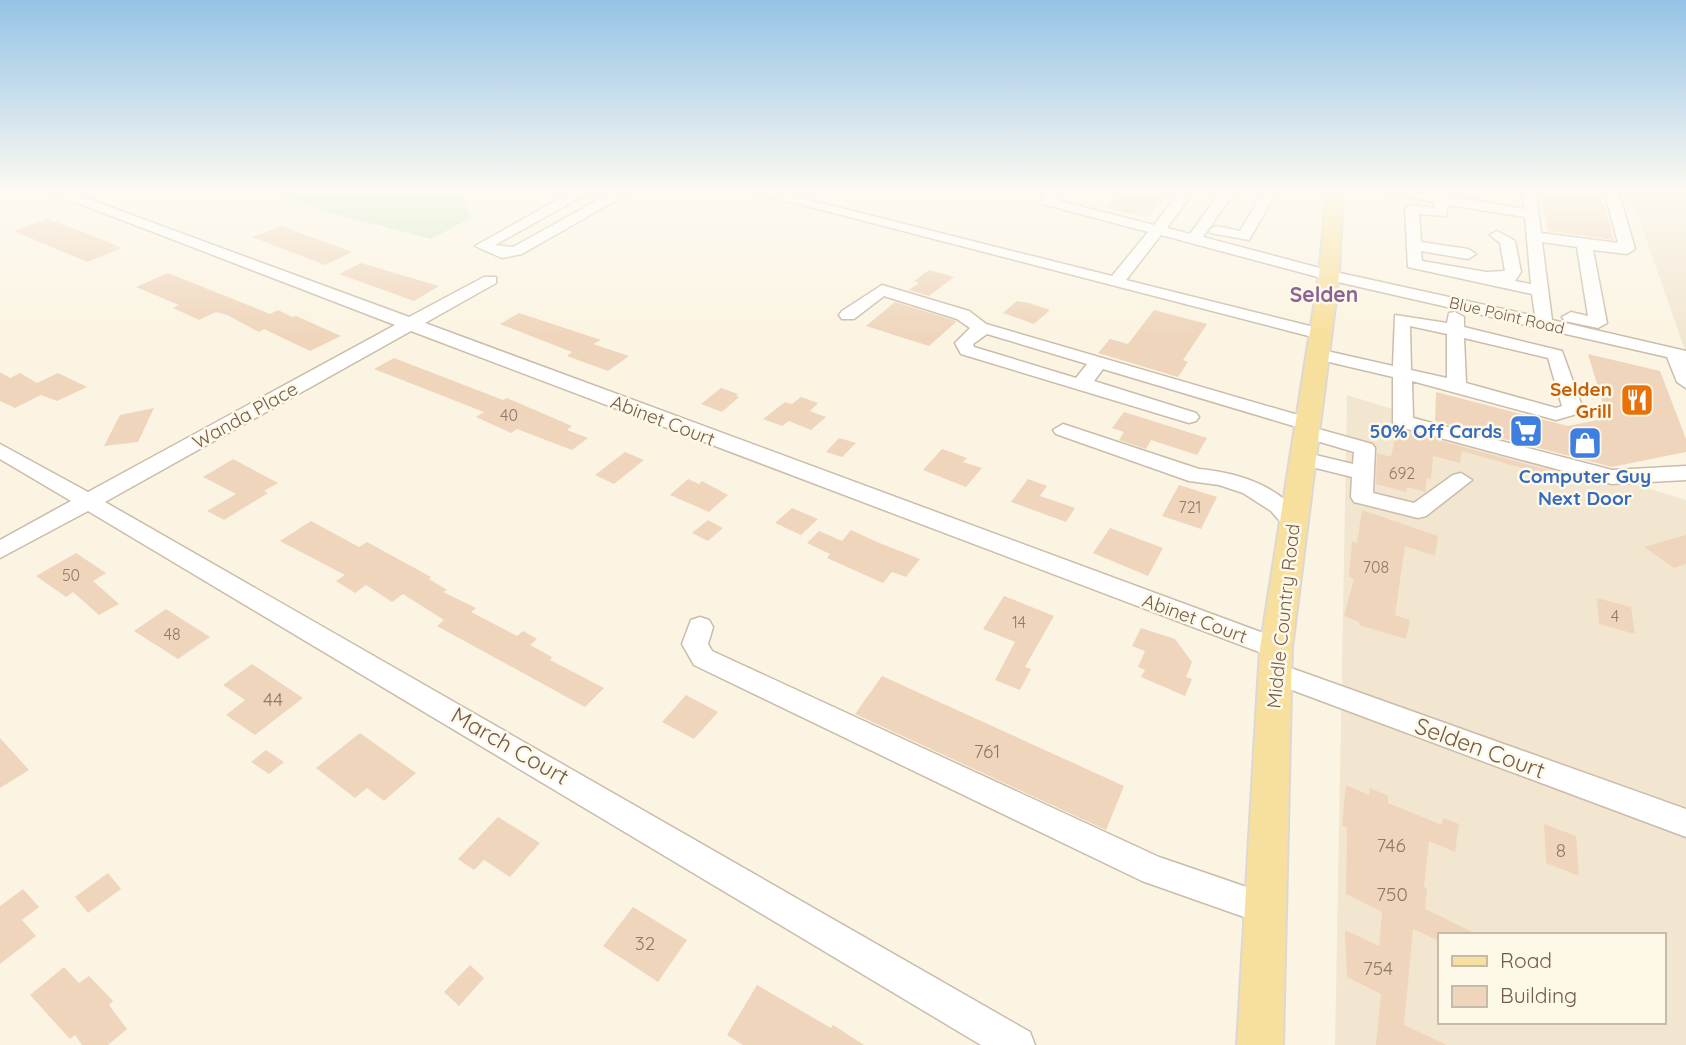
<svg xmlns="http://www.w3.org/2000/svg" width="1686" height="1045" viewBox="0 0 1686 1045" font-family="Quicksand,sans-serif">
<style>
.residential{fill:#f2e6d1;fill-rule:evenodd}
.green{fill:#cde8c1}
.building{fill:#efd5bb}
.lines{fill:none;stroke-linecap:round;stroke-linejoin:round}
.minor-casing{stroke:#cbbca9;stroke-width:3}
.major-casing{stroke:#ddd8d4;stroke-width:4}
.minor{fill:#fff;fill-rule:evenodd}
.major{fill:#f7df9d;fill-rule:evenodd}
.labels{text-anchor:middle;stroke-width:5;stroke-linejoin:round;paint-order:stroke}
.far-street-label{font-size:16px;fill:#715c4a;stroke:#fef8e8}
.number-label{font-size:16px;fill:#907a66}
.food-label{font-size:19px;font-weight:bold;fill:#c56008;stroke:#fef8e8;text-anchor:end}
.street-label{font-size:19px;fill:#715c4a;stroke:#fef8e8}
.shop-label{font-size:19px;font-weight:bold;fill:#366cbe;stroke:#fef8e8;text-anchor:end}
.near-number-label{font-size:19px;fill:#907a66}
.far-district-label{font-size:21px;font-weight:bold;fill:#896595;stroke:#fef8e8}
.near-street-label{font-size:23px;fill:#715c4a;stroke:#fef8e8}
</style>
<rect width="100%" height="100%" fill="#fbf4e2"/>
<path class="residential" d="M1621,190H1686V353L1634,205Z
M1347,395L1686,500V1045H1335ZM1439,935H1663V1022H1439Z"/>
<path class="green" d="M266,190H460L471,218L431,239L332,213Z"/>
<path class="building" d="M1123,190H1172L1148,217L1106,208Z
M1540,190L1600,192L1614,240L1548,231Z
M47,219L86,233L122,248L87,262L14,231Z
M282,226L352,252L325,265L252,237Z
M361,263L418,280L439,286L414,301L339,274Z
M929,270L954,277L929,296L909,290L919,283L914,281Z
M168,273L270,314L278,310L292,317L296,316L341,336L310,351L264,329L259,332L227,315L216,312L199,320L173,308L179,305L136,287Z
M1017,301L1029,303L1050,310L1034,324L1003,313Z
M895,302L956,321V322L929,346L866,326Z
M1154,310L1207,324L1183,360L1188,362L1178,377L1098,353L1110,339L1128,344Z
M519,313L601,340L593,344L629,356L608,371L567,356L572,352L500,324Z
M1588,354L1660,371L1686,439V452L1612,467L1435,421L1436,392L1568,426L1607,418Z
M394,358L503,400L507,398L572,426L567,430L588,438L572,450L517,429L511,433L476,417L484,412L374,369Z
M0,372L10,378L20,373L37,383L58,373L87,387L57,401L41,395L15,408L0,401Z
M721,388L738,394L736,396L739,397L722,412L701,404Z
M801,397L818,403L810,411L826,417L811,430L789,421L782,426L763,419L785,402L792,404Z
M154,408L138,442L104,446L120,415Z
M1124,412L1207,438L1197,455L1151,440L1146,449L1119,440L1124,432L1112,428Z
M1397,429L1563,474L1564,480L1462,451L1460,463L1433,456L1431,479L1427,478L1425,492L1407,487L1406,492L1376,484L1377,453L1391,457Z
M839,438L856,443L842,457L826,452Z
M942,449L967,458L963,462L982,468L966,487L923,470Z
M625,452L644,460L614,484L595,475Z
M233,459L278,483L264,491L268,493L224,520L207,511L236,494L203,477Z
M688,479L699,484L702,481L728,495L709,512L670,495Z
M1028,479L1047,486L1040,496L1075,508L1066,522L1011,502Z
M1179,485L1217,497L1201,529L1162,516Z
M792,508L818,519L801,535L775,523Z
M1362,510L1438,536L1435,556L1405,546L1395,615L1410,620L1406,639L1359,625V622L1344,616L1354,579L1349,577L1352,541L1357,543Z
M708,520L723,528L708,541L692,533Z
M311,521L359,547L367,542L431,577L429,579L447,590L443,592L476,608L471,612L517,636L523,631L537,639L530,645L552,657L550,660L604,688L585,707L437,626L444,620L403,594L392,602L366,585L355,593L336,581L345,575L280,541Z
M1110,528L1163,548L1148,576L1093,553Z
M851,530L877,542L920,559L906,577L892,572L883,583L827,558L830,554L807,543L819,531L842,541Z
M1686,535V564L1674,568L1644,547Z
M76,553L106,573L93,581L119,604L99,615L73,592L66,597L36,576Z
M1004,596L1054,616L1025,667L1031,669L1020,690L995,680L1015,642L983,629Z
M1597,598L1631,607L1635,634L1599,624Z
M166,609L210,637L178,659L134,631Z
M1141,628L1175,639L1192,662L1186,677L1192,679L1185,696L1141,677L1145,670L1138,667L1145,651L1132,646Z
M252,664L303,698L255,735L226,715L245,700L223,685Z
M882,676L1124,786L1106,830L855,714Z
M686,695L718,712L694,739L662,722Z
M360,733L416,773L384,801L367,788L355,798L316,768Z
M0,738L29,770L0,788Z
M266,750L284,762L269,774L251,762Z
M1346,785L1369,795L1370,788L1388,796V803L1442,825L1443,818L1459,824L1455,852L1429,841L1424,887L1427,888L1425,909L1479,935H1439V941L1413,929L1404,1025L1447,1045H1376L1381,994L1347,977L1345,930L1379,946L1382,912L1346,894L1347,828L1342,825Z
M498,817L540,843L510,877L484,860L474,870L458,859Z
M1544,824L1576,836L1579,876L1546,863Z
M108,873L121,889L88,913L75,897Z
M23,889L39,907L22,920L36,936L0,964V906Z
M633,907L687,940L658,982L603,946Z
M470,965L484,978L459,1006L444,992Z
M64,967L79,983L89,976L113,1001L109,1005L127,1029L108,1045H82L75,1035L70,1039L30,995Z
M757,985L831,1028L833,1025L864,1045H743L727,1035Z"/>
<g class="lines">
<defs>
<path id="minor" d="M44,190H64L409,317L484,277H496V283L425,323L1285,641L1289,648L1285,655L1276,658L1267,655L411,331L105,502L1030,1032L1035,1045H981L88,511L0,558V540L71,501L0,459V444L88,492L395,325Z
M575,190H593L495,245L513,247L616,190H634L522,254L502,258L475,246Z
M745,190H769L1112,276L1148,232L1043,204L1041,201L1045,190H1059L1056,199L1063,202L1154,225L1181,190H1195L1167,228L1190,234L1222,190H1236L1203,237L1331,271L1535,316L1532,294L1408,267L1405,209L1412,205L1434,208V202L1377,190L1435,194V190H1449V196L1524,209L1522,190H1536L1541,233L1618,243L1604,190H1618L1635,249L1627,254L1593,250L1607,323L1598,328L1565,321L1562,317L1571,312L1588,316L1577,247L1542,242L1552,320L1686,351V388L1677,382L1667,357L1329,280L1161,235L1126,280L1326,330L1329,334L1320,339ZM1448,205L1525,217L1531,284L1515,281L1521,272L1515,241L1497,231L1490,235L1500,243L1505,271L1486,272L1422,261L1421,251L1468,259L1476,254L1468,249L1421,242L1419,214L1446,216Z
M1264,190H1278L1249,240L1211,233L1209,230L1216,226L1240,231Z
M882,285L969,311L986,324L1315,420L1318,424L1315,428L1372,444L1375,448L1373,493L1414,503L1453,475L1461,473L1472,480L1426,516L1418,518L1354,502L1351,497L1352,477L1296,463L1292,458L1303,452L1353,464L1354,452L1300,436L1297,432L1300,428L1103,369L1094,381L1196,413L1199,417L1196,421L1189,423L961,354L955,343L970,328L957,319L884,296L854,319H842L839,315L842,311ZM987,334L1087,364L1076,378L974,347L973,344Z
M1455,312L1464,317V327L1562,351L1583,409L1580,413L1556,420L1412,381L1413,418L1612,470L1686,466V480L1612,484L1396,426L1393,422V377L1312,358L1309,354L1318,349L1393,366L1395,315L1447,323L1449,313ZM1410,326L1447,334V378L1411,370ZM1464,338L1548,358L1562,406L1556,408L1466,383Z
M1063,424L1199,469C1239,473 1282,486 1304,522L1301,527H1285L1271,511L1243,493L1219,485L1189,481L1056,434L1053,430Z
M700,617L709,620L713,627L708,644L712,651L1159,857L1276,897L1281,908L1276,919L1264,924L1142,881L694,665L682,644L691,620Z
M1274,662L1686,809V837L1265,680L1261,673L1265,666Z"/>
<path id="major" d="M1327,190H1343L1339,275L1292,648L1283,1045H1237L1260,648L1319,275Z"/>
</defs>
<use href="#minor" class="minor-casing"/>
<use href="#major" class="major-casing"/>
<use href="#minor" class="minor"/>
<use href="#major" class="major"/>
</g>
<linearGradient id="sky" x2="0" y2="1"><stop stop-color="#95c3e6"/><stop offset="0.57" stop-color="#fdfaf2"/><stop offset="1" stop-color="#fdfaf2" stop-opacity="0"/></linearGradient>
<rect width="1686" height="336" fill="url(#sky)"/>
<defs>
<symbol id="restaurant-square" viewBox="-11 -11 22 22"><rect x="-9" y="-9" width="18" height="18" rx="4" fill="#e8710a" stroke="#fef8e8"/><path d="M-5-6h1v4h1v-4h1v4h1v-4h1v5L-1.5 .5V6h-2V.5L-5-1ZM5-6V6H3V1.5H1.5Q1.5-4 5-6Z" fill="#fff"/></symbol>
<symbol id="supermarket-square" viewBox="-11 -11 22 22"><rect x="-9" y="-9" width="18" height="18" rx="4" fill="#3f7fe0" stroke="#fef8e8"/><path d="M-6-5.5h2.5l.6 2H6L4.5 2H-2.5L-4.4-4H-6ZM-1.5 3.2a1.3 1.3 0 1 0 .1 0ZM3 3.2a1.3 1.3 0 1 0 .1 0Z" fill="#fff"/></symbol>
<symbol id="shop-square" viewBox="-11 -11 22 22"><rect x="-9" y="-9" width="18" height="18" rx="4" fill="#3f7fe0" stroke="#fef8e8"/><path d="M-5-2.5h2.3a2.7 3.5 0 0 1 5.4 0H5L5.5 6h-11ZM-1.5-2.5h3a1.5 2.3 0 0 0-3 0Z" fill="#fff"/></symbol>
</defs>
<g fill-rule="evenodd">
<use href="#restaurant-square" x="1618" y="381" width="38" height="38"/>
<use href="#supermarket-square" x="1507" y="412" width="38" height="38"/>
<use href="#shop-square" x="1566" y="424" width="38" height="38"/>
</g>
<g class="labels">
<g class="far-street-label">
<text transform="translate(1507 315) rotate(13)" y="6">Blue Point Road</text>
</g>
<g class="number-label">
<text x="509" y="421">40</text>
<text x="1402" y="479">692</text>
<text x="1190" y="513">721</text>
<text x="1376" y="573">708</text>
<text x="71" y="581">50</text>
<text x="1615" y="622">4</text>
<text x="1019" y="628">14</text>
<text x="172" y="640">48</text>
</g>
<g class="food-label">
<text x="1612" y="396">Selden<tspan x="1612" dy="22">Grill</tspan></text>
</g>
<g class="street-label">
<text transform="translate(245 415) rotate(-29)" y="7">Wanda Place</text>
<text transform="translate(663 420) rotate(21)" y="7">Abinet Court</text>
<text transform="translate(1283 616) rotate(-84)" y="7">Middle Country Road</text>
<text transform="translate(1195 618) rotate(20)" y="7">Abinet Court</text>
</g>
<g class="shop-label">
<text x="1502" y="438">50% Off Cards</text>
<text x="1585" y="483" text-anchor="middle">Computer Guy<tspan x="1585" dy="22">Next Door</tspan></text>
</g>
<g class="near-number-label">
<text x="273" y="706">44</text>
<text x="987" y="758">761</text>
<text x="1391" y="852">746</text>
<text x="1561" y="857">8</text>
<text x="1392" y="901">750</text>
<text x="645" y="950">32</text>
<text x="1378" y="975">754</text>
</g>
<g class="far-district-label">
<text x="1324" y="302">Selden</text>
</g>
<g class="near-street-label">
<text transform="translate(510 746) rotate(30)" y="8">March Court</text>
<text transform="translate(1480 748) rotate(20)" y="8">Selden Court</text>
</g>
</g>
<rect x="1438" y="933" width="228" height="91" fill="#fef8e8" stroke="#c6baa9" stroke-width="2"/>
<rect x="1452" y="956" width="35" height="10" fill="#f7df9d" stroke="#c6baa9" stroke-width="2"/>
<text x="1500" y="968" font-size="21" fill="#715c4a">Road</text>
<rect x="1452" y="986" width="35" height="21" fill="#efd5bb" stroke="#c6baa9" stroke-width="2"/>
<text x="1500" y="1003" font-size="21" fill="#715c4a">Building</text>
</svg>
